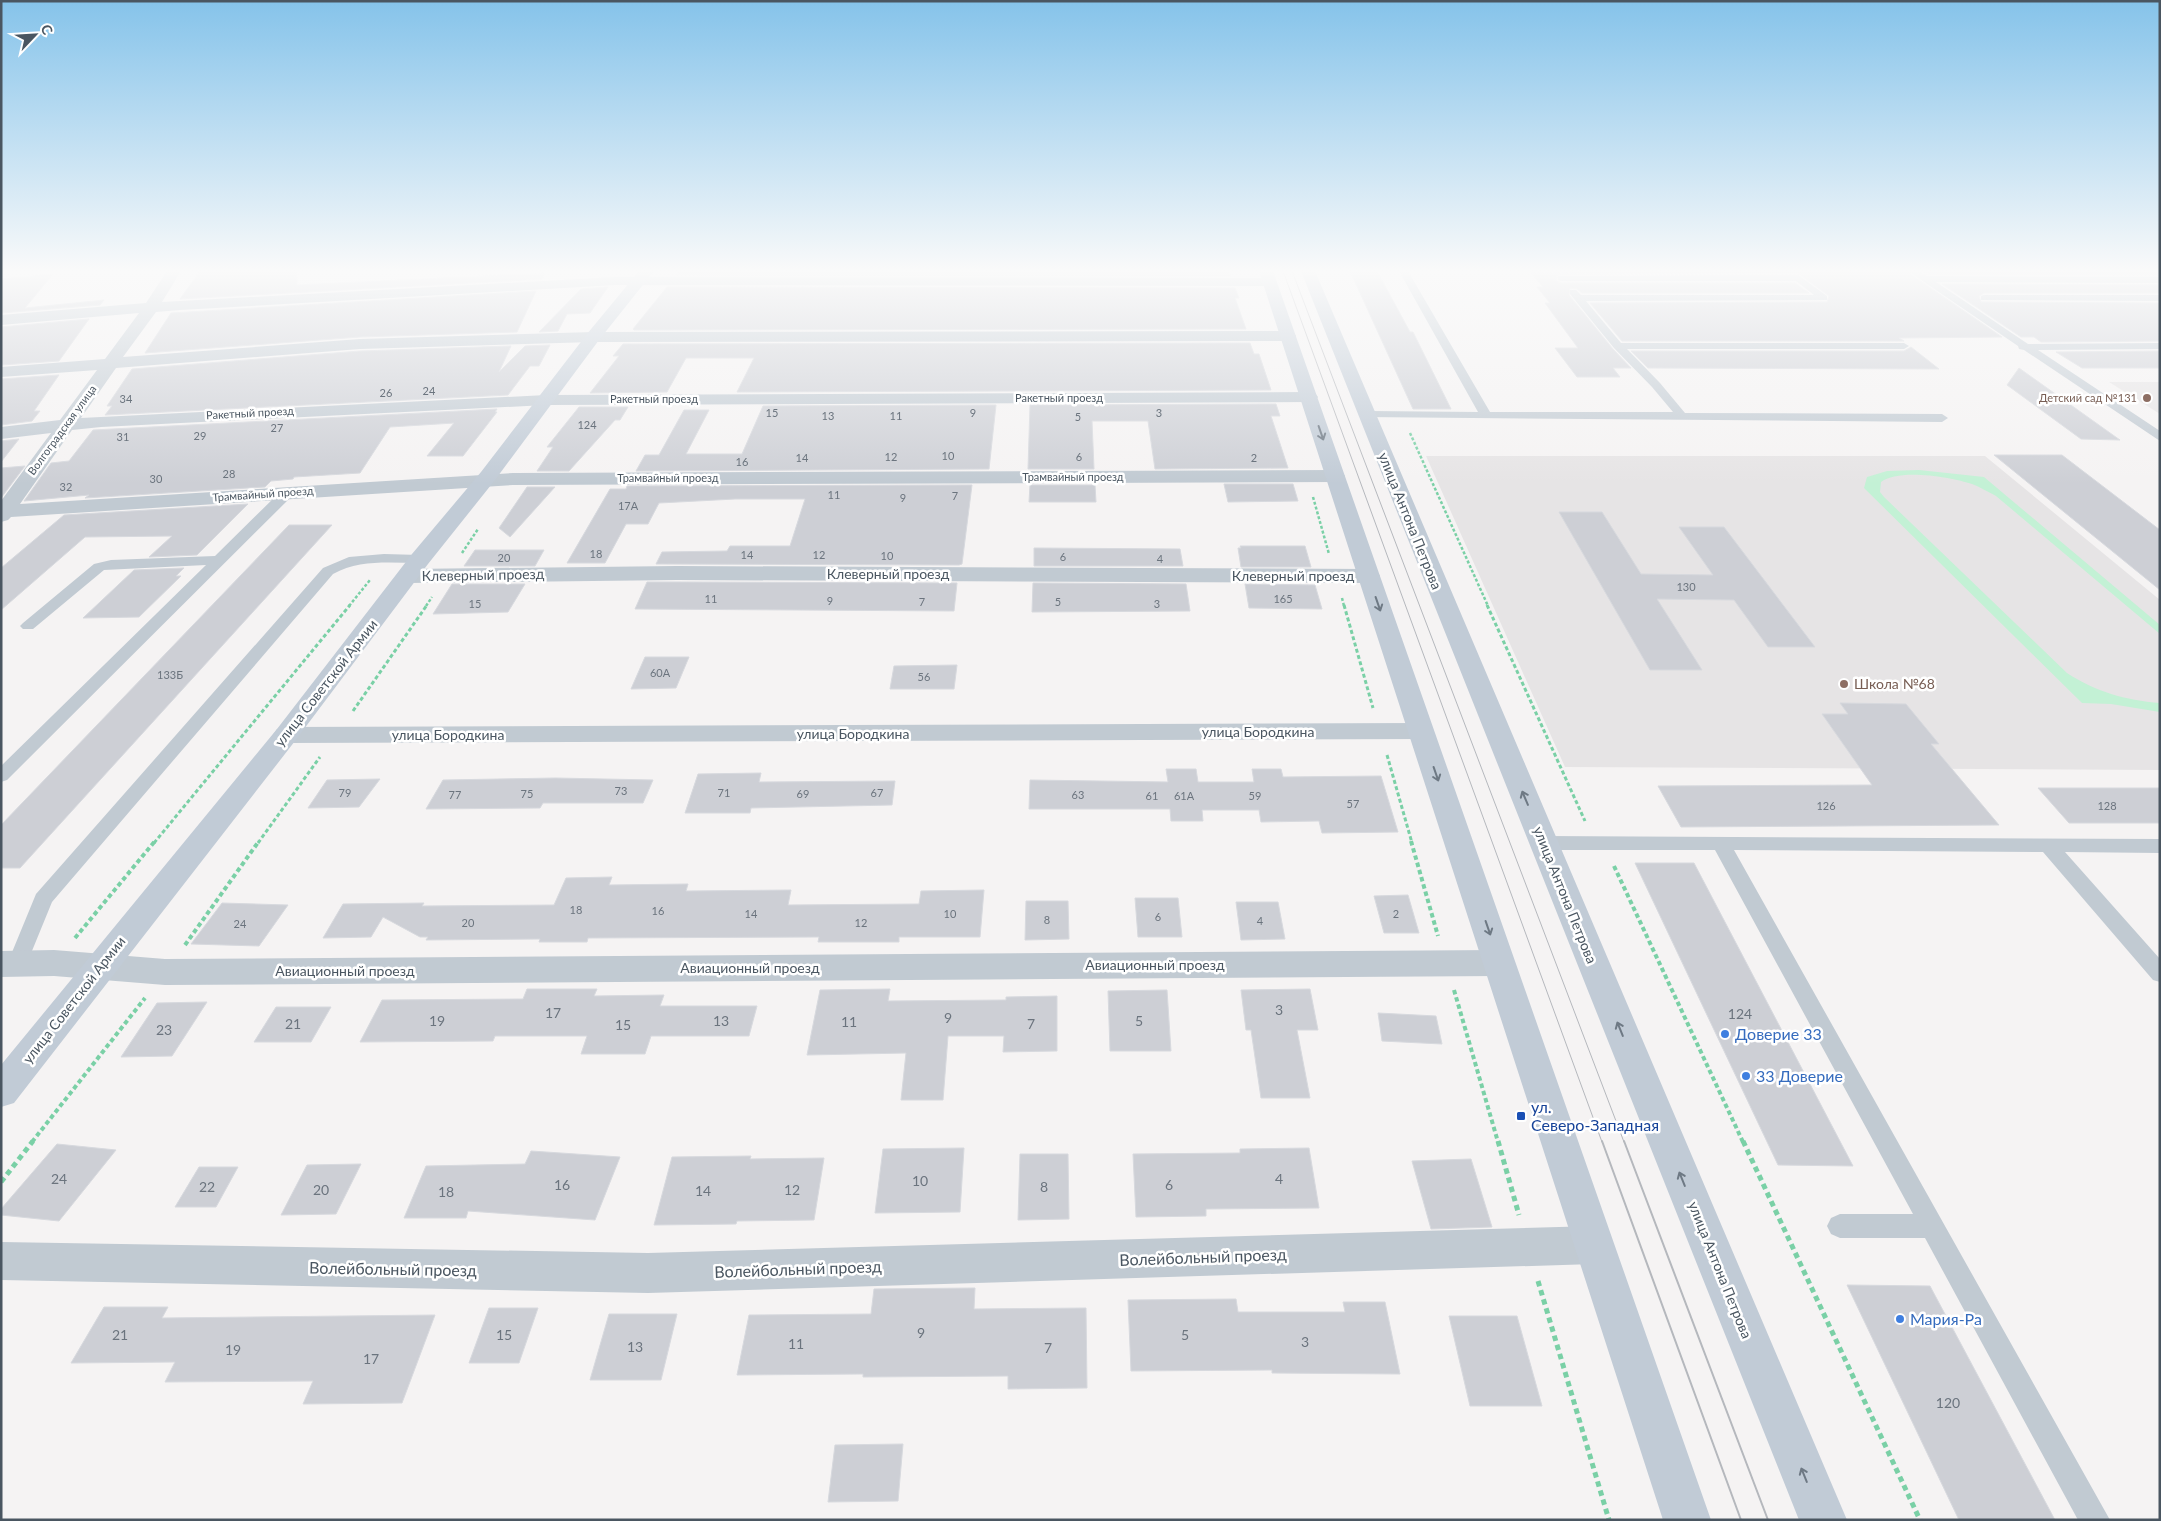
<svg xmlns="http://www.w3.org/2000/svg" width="2161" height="1521" viewBox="0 0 2161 1521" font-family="Lato,sans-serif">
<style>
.education{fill:#e6e4e5}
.green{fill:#c3f1d5}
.building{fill:#cdcfd5;stroke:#d7d9de}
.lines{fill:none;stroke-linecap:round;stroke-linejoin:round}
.path-far3{stroke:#7ad0a6;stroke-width:2.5;stroke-dasharray:3 2;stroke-linecap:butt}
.path-far2{stroke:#7ad0a6;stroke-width:3;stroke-dasharray:4 2.5;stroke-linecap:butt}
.path-far1{stroke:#7ad0a6;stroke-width:4;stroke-dasharray:4.5 3;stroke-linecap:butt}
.path{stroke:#7ad0a6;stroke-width:5;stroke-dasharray:5.5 4;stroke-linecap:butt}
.lane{fill:#c1cad2;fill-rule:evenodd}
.street{fill:#c1cad2;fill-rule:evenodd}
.secondary{fill:#c1cbd6;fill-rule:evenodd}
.tram-far1{stroke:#b5b8bd;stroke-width:1}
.tram{stroke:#b5b8bd;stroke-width:2}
.oneway{stroke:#6e7984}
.education-dot{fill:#8d6e63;stroke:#fff;stroke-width:2}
.shop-dot{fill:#3f7fe0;stroke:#fff;stroke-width:2}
.transit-dot{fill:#1a4fb4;stroke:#fff;stroke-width:2}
.labels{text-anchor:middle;stroke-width:5;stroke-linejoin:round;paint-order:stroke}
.number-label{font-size:11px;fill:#6b747e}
.far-street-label{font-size:11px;fill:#4a5661;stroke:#fff}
.far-education-label{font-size:11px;fill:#785e54;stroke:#fff;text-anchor:end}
.street-label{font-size:14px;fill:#4a5661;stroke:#fff}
.education-label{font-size:14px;fill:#785e54;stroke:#fff;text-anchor:start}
.near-number-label{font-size:14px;fill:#6b747e}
.near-shop-label{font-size:16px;fill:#366cbe;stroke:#fff;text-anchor:start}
.near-transit-label{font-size:16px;fill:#164399;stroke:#fff;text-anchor:start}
.near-street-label{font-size:16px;fill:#4a5661;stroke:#fff}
</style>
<rect width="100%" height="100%" fill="#f5f3f3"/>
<path class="education" d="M2109,382H2160V414Z
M1426,456H1985L2160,600V770L1565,767Z"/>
<path class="green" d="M1919,470L1984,477L2160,625V634L1996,496C1988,492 1980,487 1972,484C1952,477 1898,468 1881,482L1880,492L1884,497L2067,673C2096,692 2125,700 2160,703V712L2111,704L2082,703L1864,488L1867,477L1887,471Z"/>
<path class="building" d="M200,271H297V285L545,273L542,279L180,299Z
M680,271H1229L1231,276L676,275Z
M1350,271H1377L1410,332H1413L1451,409H1413Z
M1571,271H1906L2002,337L1899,338L1904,341H1622L1590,303L1827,302L1829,296L1798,273L1558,274L1556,281L1561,283H1795L1809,293H1582L1577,289L1570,288L1569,295L1613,349L1631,368H1613L1620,377H1577L1555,348H1578L1545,303H1550L1537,287H1543L1531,273H1573Z
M1922,271H2160V275L1928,274Z
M53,274L25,308L104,300L100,305L1,313V279Z
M1942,284L2160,285V293H1984L1979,296L1981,302L2160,303V341L2041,342L2034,337H2021Z
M608,287L590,313L567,314L558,331L539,332L581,289Z
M667,287L1235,288L1239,298H1235L1246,329L634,330L633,329Z
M536,291L517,332L360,337L145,353L171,313Z
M89,319L59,361L1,365V327Z
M1250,343L1254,354H1259L1271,390L737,392L754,358H686L667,392L590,393L619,356H613L623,344Z
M550,345L539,366H530L508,395L105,415L112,406H107L132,369L360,351L511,346L499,372L525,346Z
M1911,347L1939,369L1648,368L1631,351H1904Z
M2160,351V368H2082L2056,352Z
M2019,368L2120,440L2081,439L2007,385Z
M59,375L34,411H40L32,421L1,425V379Z
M1276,404L1280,416H1271L1288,468L1155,469L1148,421H1092L1094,469H1028L1030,405Z
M996,405L989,469L636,471L645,455H659L684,410H709L686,454H742L763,406Z
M579,407H628L620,420H615L569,471H537L553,447H547Z
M497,409L495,412H497L463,456H427L454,423L390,427L360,473L294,477L293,479L271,481L265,487L85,498L89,495L24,501L51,463L69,461L93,430Z
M19,439L1,462V441Z
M1994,455H2062L2160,530V590Z
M25,466L1,498V468Z
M1224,484H1293L1298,501L1228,502Z
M972,485L962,564L959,565L656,564L662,552L727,551L730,546H790L805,499H735L659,503L648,524H626L605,563H567L610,489H626L627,486Z
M1030,485H1095L1096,502H1029Z
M527,487H555L510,537L499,528Z
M248,504L197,555L149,557L172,536L85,537L1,610V568L64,515Z
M1559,512H1602L1641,574L1713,575L1679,527H1724L1815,647H1768L1734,600L1657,599L1702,670H1650Z
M289,525H332L20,868H1V825Z
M1240,546H1305L1311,567H1241L1238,548H1241Z
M1034,548L1180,549L1183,566H1034Z
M475,550H544L535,566H464Z
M184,568L176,576H181L139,617L83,618L134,570Z
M647,582H677L957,583L954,611L635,609Z
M1033,583L1186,584L1190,611L1032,612Z
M452,584H525L508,612L433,614Z
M1245,584L1315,585L1322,609L1249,608Z
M645,657H689L676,688L631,689Z
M957,665L954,689H890L894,666Z
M1840,703L1906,704L1939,744H1931L1999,825L1681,827L1658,786L1872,785L1822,714H1848Z
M1166,769H1196L1198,782H1254L1252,769H1281L1283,777L1381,776L1398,832L1322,833L1319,821L1261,822L1259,810H1202L1203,821H1171L1170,809H1029L1030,780L1168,782Z
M761,773L759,782L895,781L892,805L751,808L750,813H685L698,774Z
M555,778L653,780L643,803H543L540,808L426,809L443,780Z
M380,779L359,807L308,808L327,780Z
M2038,788H2160V823H2069Z
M1635,863H1694L1853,1166L1778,1165Z
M612,877L609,885L688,884L686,891L791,890L788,905L919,904L921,891L984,890L980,937H899V942H818L819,937L588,938L587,942H539L540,939L426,940L428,937H420L383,917L371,937L323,938L343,904L424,903L422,906L554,905L566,878Z
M1408,895L1419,933H1384L1374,896Z
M1135,898H1178L1182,937H1138Z
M1026,901H1068L1069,939L1025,940Z
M1236,902H1278L1285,939L1241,940Z
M222,903L288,905L259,946L191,944Z
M527,989H597L594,996L664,995L660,1006H757L749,1036H651L645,1054H581L587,1036H495L493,1041L360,1042L382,1000L523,999Z
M890,989L888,1001L1006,1000V997L1057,996V1051L1003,1052L1004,1036H948L943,1100H901L906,1053L807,1055L820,990Z
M1310,989L1318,1030H1297L1310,1098H1261L1251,1030H1246L1241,990Z
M1167,990L1171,1051H1110L1108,991Z
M207,1002L172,1056L121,1057L157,1003Z
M276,1007H331L311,1042H254Z
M1378,1013L1436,1016L1442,1044L1382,1041Z
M57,1144L116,1150L59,1221L1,1215V1209Z
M964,1148L960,1212L875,1213L883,1149Z
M1309,1148L1319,1208L1206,1209V1216L1136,1217L1133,1154L1240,1153V1149Z
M531,1151L620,1157L595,1220L468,1211L466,1218H404L426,1166L525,1164Z
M1020,1154H1068L1069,1219L1018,1220Z
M751,1156L750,1159L824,1158L814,1220L737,1221L736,1224L654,1225L672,1157Z
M1471,1159L1492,1227L1431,1229L1412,1161Z
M361,1164L336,1214L281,1215L307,1165Z
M199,1167H238L216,1207H175Z
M1847,1285L1930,1286L2055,1520H1959Z
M975,1288L974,1309L1086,1308L1087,1388L1008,1389V1376L863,1377V1374L737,1375L749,1315L871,1314L874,1289Z
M1236,1299L1238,1312H1345L1343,1302H1385L1400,1374L1272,1373V1370L1131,1371L1128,1300Z
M104,1307H168L162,1318L435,1315L402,1403L303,1404L313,1381L165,1382L175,1362L71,1363Z
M489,1308H538L519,1363H469Z
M609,1314H677L661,1380H590Z
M1449,1316H1517L1542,1406H1470Z
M903,1444L898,1501L828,1502L835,1445Z"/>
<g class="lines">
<path class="path-far3" d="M1410,433L1488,606
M1313,497L1329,554
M462,553L478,529
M1342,598L1344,606
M349,606L370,580
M426,606L432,597"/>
<path class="path-far2" d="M1344,605L1373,708
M1487,605L1585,821
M353,711L427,605
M1387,755L1412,843
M154,843L350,605
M258,843L320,757"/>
<path class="path-far1" d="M1411,841L1438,936
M1614,866L1743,1142
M75,938L155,841
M185,945L259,841
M1454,990L1498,1142
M32,1142L145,998"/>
<path class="path" d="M1498,1141L1519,1215
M1743,1141L1920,1520
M1,1182L33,1141
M1538,1281L1609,1520"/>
<path class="lane" d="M1399,271H1408L1490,412H1673L1652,387L1614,348L1570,294V290H1576L1581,295H1814L1796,281H1561L1558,280V276L1798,275L1827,296V300L1586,301L1621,343H1904L1909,346L1904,349H1627L1660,383L1685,413L1942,414L1948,418L1942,422L1364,417L1362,415L1368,411L1478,412Z
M1908,271H1919L1927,276L2160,277V283L1936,282L2028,344L2160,343V349L2038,350L2160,431V441L2024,350L2019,349L2018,346Z
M1984,295H2160V301L1981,300V296Z
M287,489L292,490L294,493L292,496L7,780L1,782V766L206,565L104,570L33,629H23L20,626L23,623L94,564L111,560L215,556L282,490Z
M384,554L420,555L427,559L420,563C390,563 360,559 333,574L52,902L25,968L18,970L11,968L8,962L36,894L323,568L349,557Z
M1543,836L2160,839V853L2065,852L2160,959V982L2153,980L2043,852L1734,850L2110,1520H2078L1925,1238H1840L1831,1234L1827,1226L1831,1218L1840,1214H1913L1715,850H1543L1536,848L1534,843L1536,838Z"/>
<path class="street" d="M167,271H181L162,302L615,277L1270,278L1275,279L1277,282L1275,285L1270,286L615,285L180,310L156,312L123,357L360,339L593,332L1288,331L1294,333L1296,336L1294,339L1288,341L593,342L360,349L116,368L81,418L546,395L1309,392L1315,393L1318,397L1315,401L1309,402L546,405L101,427L72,430L20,504L513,473L1335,470L1342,472L1345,476L1342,480L1335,482L513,485L11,517L8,520L1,522V501L51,433L1,439V427L60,420L97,370L1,377V367L105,359L139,313L1,325V315L146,303Z
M677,566L1369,569L1377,571L1380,576L1377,581L1369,583L677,580L408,583L400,581L397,576L400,571L408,569Z
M1421,723L1430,725L1434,731L1430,737L1421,739L286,743L277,741L273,735L277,729L286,727Z
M54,950L165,959L1499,950L1511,954L1515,963L1511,972L1499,976L165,985L54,976L1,977V951Z
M1594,1226L1608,1232L1614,1245L1608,1258L1594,1264L648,1293L1,1280V1242L648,1253Z"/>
<path class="secondary" d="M639,271H654L599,340L495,480L428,564L295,741L14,1103L1,1107V1065L277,729L412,554L481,472L587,334Z
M1259,271H1273L1711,1520H1663Z
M1301,271H1315L1847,1520H1799Z"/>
<path class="tram-far1" d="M1283,271L1602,1142
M1292,271L1624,1142"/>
<path class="tram" d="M1602,1141L1741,1520
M1624,1141L1768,1520"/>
</g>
<defs><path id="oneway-shaft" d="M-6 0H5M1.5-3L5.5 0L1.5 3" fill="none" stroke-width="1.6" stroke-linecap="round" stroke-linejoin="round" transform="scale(1.25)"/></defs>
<g class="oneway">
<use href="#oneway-shaft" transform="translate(1321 433) rotate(71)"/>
<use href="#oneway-shaft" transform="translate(1378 604) rotate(71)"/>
<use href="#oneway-shaft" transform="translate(1436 774) rotate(71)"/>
<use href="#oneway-shaft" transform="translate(1525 798) rotate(-113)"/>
<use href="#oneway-shaft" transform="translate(1488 928) rotate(71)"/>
<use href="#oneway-shaft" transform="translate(1620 1029) rotate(-112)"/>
<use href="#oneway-shaft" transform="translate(1682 1179) rotate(-112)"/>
<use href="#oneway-shaft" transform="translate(1804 1475) rotate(-112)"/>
</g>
<linearGradient id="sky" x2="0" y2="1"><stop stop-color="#85c3ea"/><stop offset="0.56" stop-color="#fafafa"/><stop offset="1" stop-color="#fafafa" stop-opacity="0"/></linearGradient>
<rect width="2161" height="484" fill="url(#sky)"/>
<g class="education-dot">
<circle cx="2147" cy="398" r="5"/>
<circle cx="1844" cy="684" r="5"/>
</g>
<g class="shop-dot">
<circle cx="1725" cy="1034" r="5"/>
<circle cx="1746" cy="1076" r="5"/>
<circle cx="1900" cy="1319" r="5"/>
</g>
<rect class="transit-dot" x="1516" y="1111" width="10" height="10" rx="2.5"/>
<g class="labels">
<g class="number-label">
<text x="429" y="395">24</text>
<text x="386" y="397">26</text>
<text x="126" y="403">34</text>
<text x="772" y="417">15</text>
<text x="973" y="417">9</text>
<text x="1159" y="417">3</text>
<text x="828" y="420">13</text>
<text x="896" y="420">11</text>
<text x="1078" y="421">5</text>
<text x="587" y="429">124</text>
<text x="277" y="432">27</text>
<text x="200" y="440">29</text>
<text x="123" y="441">31</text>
<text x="948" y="460">10</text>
<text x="891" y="461">12</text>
<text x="1079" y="461">6</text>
<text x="802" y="462">14</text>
<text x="1254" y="462">2</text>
<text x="742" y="466">16</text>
<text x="229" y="478">28</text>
<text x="156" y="483">30</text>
<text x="66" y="491">32</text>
<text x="834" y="499">11</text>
<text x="955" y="500">7</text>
<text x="903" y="502">9</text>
<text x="628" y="510">17А</text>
<text x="596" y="558">18</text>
<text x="747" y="559">14</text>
<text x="819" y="559">12</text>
<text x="887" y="560">10</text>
<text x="1063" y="561">6</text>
<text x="504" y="562">20</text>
<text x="1160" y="563">4</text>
<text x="1686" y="591">130</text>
<text x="711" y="603">11</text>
<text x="1283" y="603">165</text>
<text x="830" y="605">9</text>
<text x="922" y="606">7</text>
<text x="1058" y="606">5</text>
<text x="475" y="608">15</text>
<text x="1157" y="608">3</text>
<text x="660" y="677">60А</text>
<text x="170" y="679">133Б</text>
<text x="924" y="681">56</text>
<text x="621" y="795">73</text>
<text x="345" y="797">79</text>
<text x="724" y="797">71</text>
<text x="877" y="797">67</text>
<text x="527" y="798">75</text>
<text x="803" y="798">69</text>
<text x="455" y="799">77</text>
<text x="1078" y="799">63</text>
<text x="1152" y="800">61</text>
<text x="1184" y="800">61А</text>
<text x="1255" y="800">59</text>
<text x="1353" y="808">57</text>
<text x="1826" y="810">126</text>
<text x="2107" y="810">128</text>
<text x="576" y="914">18</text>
<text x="658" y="915">16</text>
<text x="751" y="918">14</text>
<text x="950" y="918">10</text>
<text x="1396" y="918">2</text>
<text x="1158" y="921">6</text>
<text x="1047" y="924">8</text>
<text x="1260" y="925">4</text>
<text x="468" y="927">20</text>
<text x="861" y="927">12</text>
<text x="240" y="928">24</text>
</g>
<g class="far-street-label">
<text x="1059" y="402">Ракетный проезд</text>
<text x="654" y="403">Ракетный проезд</text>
<text transform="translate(250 413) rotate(-3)" y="4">Ракетный проезд</text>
<text transform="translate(62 430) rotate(-54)" y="4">Волгоградская улица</text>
<text x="1073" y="481">Трамвайный проезд</text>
<text x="668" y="482">Трамвайный проезд</text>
<text transform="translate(263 494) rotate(-4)" y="4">Трамвайный проезд</text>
</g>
<g class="far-education-label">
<text x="2137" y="402">Детский сад №131</text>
</g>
<g class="street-label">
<text transform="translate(1410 521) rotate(68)" y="5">улица Антона Петрова</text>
<text x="888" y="579">Клеверный проезд</text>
<text transform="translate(483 575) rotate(-1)" y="5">Клеверный проезд</text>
<text x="1293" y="581">Клеверный проезд</text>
<text transform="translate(326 683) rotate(-52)" y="5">улица Советской Армии</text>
<text x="1258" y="737">улица Бородкина</text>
<text x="853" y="739">улица Бородкина</text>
<text x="448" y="740">улица Бородкина</text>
<text transform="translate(1565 895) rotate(68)" y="5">улица Антона Петрова</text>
<text x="1155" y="970">Авиационный проезд</text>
<text x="750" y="973">Авиационный проезд</text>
<text x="345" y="976">Авиационный проезд</text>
<text transform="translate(74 1000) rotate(-52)" y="5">улица Советской Армии</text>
<text transform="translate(1720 1270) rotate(68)" y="5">улица Антона Петрова</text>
</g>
<g class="education-label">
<text x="1854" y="689">Школа №68</text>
</g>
<g class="near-number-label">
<text x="1279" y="1015">3</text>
<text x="553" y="1018">17</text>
<text x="1740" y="1019">124</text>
<text x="948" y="1023">9</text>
<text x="437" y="1026">19</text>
<text x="721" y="1026">13</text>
<text x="1139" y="1026">5</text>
<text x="849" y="1027">11</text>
<text x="293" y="1029">21</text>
<text x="1031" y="1029">7</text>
<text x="623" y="1030">15</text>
<text x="164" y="1035">23</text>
<text x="59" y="1184">24</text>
<text x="1279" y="1184">4</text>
<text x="920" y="1186">10</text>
<text x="562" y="1190">16</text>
<text x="1169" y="1190">6</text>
<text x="207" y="1192">22</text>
<text x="1044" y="1192">8</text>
<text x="321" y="1195">20</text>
<text x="792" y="1195">12</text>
<text x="703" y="1196">14</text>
<text x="446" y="1197">18</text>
<text x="921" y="1338">9</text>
<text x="120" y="1340">21</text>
<text x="504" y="1340">15</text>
<text x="1185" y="1340">5</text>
<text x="1305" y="1347">3</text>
<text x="796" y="1349">11</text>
<text x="635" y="1352">13</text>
<text x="1048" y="1353">7</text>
<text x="233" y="1355">19</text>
<text x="371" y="1364">17</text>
<text x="1948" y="1408">120</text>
</g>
<g class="near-shop-label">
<text x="1735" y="1040">Доверие 33</text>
<text x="1756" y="1082">33 Доверие</text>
<text x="1910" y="1325">Мария-Ра</text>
</g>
<g class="near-transit-label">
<text x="1531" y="1113">ул.<tspan x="1531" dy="18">Северо-Западная</tspan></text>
</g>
<g class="near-street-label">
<text transform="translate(1203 1257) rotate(-2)" y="6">Волейбольный проезд</text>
<text transform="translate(393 1269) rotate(1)" y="6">Волейбольный проезд</text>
<text transform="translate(798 1269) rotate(-2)" y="6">Волейбольный проезд</text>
</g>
</g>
<rect width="2161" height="1521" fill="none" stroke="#4a5661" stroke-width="5"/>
<g transform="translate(35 35) rotate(65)" stroke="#ffffff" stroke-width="4" paint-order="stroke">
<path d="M0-4L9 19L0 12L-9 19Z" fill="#4a5661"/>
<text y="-8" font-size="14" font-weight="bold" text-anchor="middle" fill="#4a5661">С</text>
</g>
</svg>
